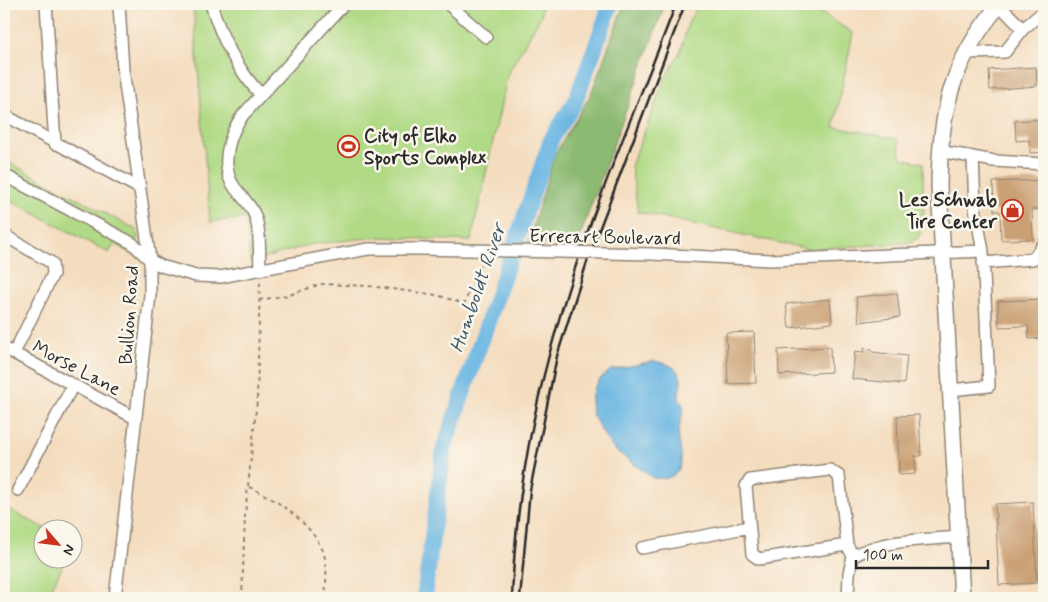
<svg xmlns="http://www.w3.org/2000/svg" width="1048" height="602" viewBox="0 0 1048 602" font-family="Mynerve,sans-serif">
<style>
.green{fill:#b0da85;stroke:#6e8258}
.forest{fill:#8cba72;stroke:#5c724e}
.water{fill:#68b5e2;stroke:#4a7086}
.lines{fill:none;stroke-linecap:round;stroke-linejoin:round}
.river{stroke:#68b5e2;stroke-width:16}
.building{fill:#caa075}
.minor-casing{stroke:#908475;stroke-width:14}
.major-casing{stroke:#908475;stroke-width:18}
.path{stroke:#908475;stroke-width:2;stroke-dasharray:4 4;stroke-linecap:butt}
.minor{stroke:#fff;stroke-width:11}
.major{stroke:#fff;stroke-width:15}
.rail{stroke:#2b2b2b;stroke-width:2.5}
.minor-bridge-casing{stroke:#908475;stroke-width:14;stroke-linecap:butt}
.minor-bridge{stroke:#fff;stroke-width:11}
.labels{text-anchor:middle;stroke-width:5;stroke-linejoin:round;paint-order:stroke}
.poi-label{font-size:19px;font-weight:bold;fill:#2b2b2b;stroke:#fbf7ec;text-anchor:start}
.street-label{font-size:19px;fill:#2b2b2b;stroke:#fbf7ec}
.water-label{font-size:20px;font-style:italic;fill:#405b6b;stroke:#fbf7ec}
</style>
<rect width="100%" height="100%" fill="#fbf7ec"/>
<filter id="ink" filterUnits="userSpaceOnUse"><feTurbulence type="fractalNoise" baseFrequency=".02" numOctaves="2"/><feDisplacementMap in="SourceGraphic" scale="10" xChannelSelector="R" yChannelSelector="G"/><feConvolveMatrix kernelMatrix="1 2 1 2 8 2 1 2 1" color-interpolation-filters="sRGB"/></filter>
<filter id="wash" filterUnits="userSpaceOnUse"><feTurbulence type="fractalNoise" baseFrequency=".0096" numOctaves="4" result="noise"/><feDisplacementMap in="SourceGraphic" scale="20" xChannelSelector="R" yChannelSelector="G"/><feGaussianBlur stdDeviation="1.12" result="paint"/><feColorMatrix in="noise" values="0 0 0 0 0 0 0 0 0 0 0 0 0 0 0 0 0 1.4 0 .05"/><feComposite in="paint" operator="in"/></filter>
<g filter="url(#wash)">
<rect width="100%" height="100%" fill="#f4ddbf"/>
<path class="green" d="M193,4H542L541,16L508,73L471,241L378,237L313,244L250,262L246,218L210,222Z
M698,4H807L853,33L834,127L898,139L901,158L923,163L924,226L917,239L907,243L808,249L638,212L631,166L665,79L681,50L688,24Z
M4,160L137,230L139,258L114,244L109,253L4,197Z
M4,507L46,529L42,530V560H66L46,598H4Z"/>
<path class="forest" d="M624,4H665L577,244L527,245L555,154L591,94Z"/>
<path class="water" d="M654,361C664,363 676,365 680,376C683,384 678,391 679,399C680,401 682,403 683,406C684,414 680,421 679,429C676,442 688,462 675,474C670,479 659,479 653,478L615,450L608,442L592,414L591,399L594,388L601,378L611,370Z"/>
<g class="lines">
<path class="river" d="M424,598L444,448L551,140L575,102L611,4"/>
</g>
<g id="blocks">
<path class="building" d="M1036,67L1037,86L990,90L989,70Z
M1044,119V152L1030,153L1029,140L1016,141L1015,121Z
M1044,180V209H1032L1033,239L1001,240L1000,211H994L993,182Z
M897,293L900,317L859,322L856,297Z
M830,299L832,323L789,328L786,304Z
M1044,299V338L1029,339L1028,326L999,327L998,301Z
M754,332L756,383L728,384L726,333Z
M830,347L831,372L779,375L778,350Z
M864,348L872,349V352L907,356L904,384L852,379L855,351L864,352Z
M919,415L921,456H915V474L899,475L897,416Z
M1033,502L1037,583L999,585L995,504Z"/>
</g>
</g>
<g filter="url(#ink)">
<use href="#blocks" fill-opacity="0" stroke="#908475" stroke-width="1"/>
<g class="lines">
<defs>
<path id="minor" d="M46,4L55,144
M211,4C221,37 237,69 261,95
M448,4L486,37
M999,5L1023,29
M967,53L1005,52L1023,29L1044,11
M4,115L139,188
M939,151L994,161L1044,164
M4,175L132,243L150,260L161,266L196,276L220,277L368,249H421
M4,235L52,263L53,274L14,353
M652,254L771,260L983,251
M983,263L1033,259L1044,244
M260,270C259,253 261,232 255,216C251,205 242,197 235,188C219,167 229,134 243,115L344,4
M4,348L135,418
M951,390L989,386L983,251L975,208L973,157
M18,490L73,385
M847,545L759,559L752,554L746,486L750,480L830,470L839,476L847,545L853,556
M642,548L749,527
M853,556C884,539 925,540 959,537
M115,598L150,295V260L123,70L119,4
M848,598L849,573L853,556"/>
<path id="major" d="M962,598L939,186C940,112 951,61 1000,4"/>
</defs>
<use href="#minor" class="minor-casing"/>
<use href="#major" class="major-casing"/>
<path class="path" d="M259,300L289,295L321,284L369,286L437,295L464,304L482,260
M249,487C274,498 306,519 320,545C329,560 326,581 325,598
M242,598L245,515L257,400L260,280"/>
<use href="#minor" class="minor"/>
<use href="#major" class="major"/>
<path class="rail" d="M512,598C515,508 531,417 556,330C587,219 635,112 676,4
M520,598L530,490L557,356L588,259L685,4"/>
<defs>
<path id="minor-bridge" d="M421,249L652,254"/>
</defs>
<use href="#minor-bridge" class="minor-bridge-casing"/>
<use href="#minor-bridge" class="minor-bridge"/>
</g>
</g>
<defs>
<symbol id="stadium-ring" viewBox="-11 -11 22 22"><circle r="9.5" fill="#fbf7ec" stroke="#c8321e" stroke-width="1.5"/><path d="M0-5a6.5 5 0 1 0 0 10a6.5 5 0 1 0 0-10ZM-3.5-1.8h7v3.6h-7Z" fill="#c8321e"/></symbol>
<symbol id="shop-ring" viewBox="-11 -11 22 22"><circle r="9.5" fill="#fbf7ec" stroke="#c8321e" stroke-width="1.5"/><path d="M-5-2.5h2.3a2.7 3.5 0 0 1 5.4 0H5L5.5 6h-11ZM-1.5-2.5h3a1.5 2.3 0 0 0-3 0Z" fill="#c8321e"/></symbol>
</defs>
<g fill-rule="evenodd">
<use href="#stadium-ring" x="336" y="134" width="25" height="25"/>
<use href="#shop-ring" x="1000" y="198" width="25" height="25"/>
</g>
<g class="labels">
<g class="poi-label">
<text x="364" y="142">City of Elko<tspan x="364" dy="22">Sports Complex</tspan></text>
<text x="997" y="206" text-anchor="end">Les Schwab<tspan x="997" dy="22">Tire Center</tspan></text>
</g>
<g class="street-label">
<text transform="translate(605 236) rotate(1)" y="7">Errecart Boulevard</text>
<text transform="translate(128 315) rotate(-86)" y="7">Bullion Road</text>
<text transform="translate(77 367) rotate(28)" y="7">Morse Lane</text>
</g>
<g class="water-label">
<text transform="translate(477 288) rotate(-71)" y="7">Humboldt River</text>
</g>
</g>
<rect width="1048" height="602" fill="none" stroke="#fbf7ec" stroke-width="20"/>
<g transform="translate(58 544) rotate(118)"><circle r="24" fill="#fbf7ec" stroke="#a8a59f"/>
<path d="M0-4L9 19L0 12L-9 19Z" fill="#c8321e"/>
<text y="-8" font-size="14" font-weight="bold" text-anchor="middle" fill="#2b2b2b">N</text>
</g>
<path d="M856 560v8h132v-8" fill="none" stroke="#2b2b2b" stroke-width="2.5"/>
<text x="863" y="560" font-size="15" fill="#2b2b2b" stroke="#fbf7ec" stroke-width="4" paint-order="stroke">100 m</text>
</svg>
